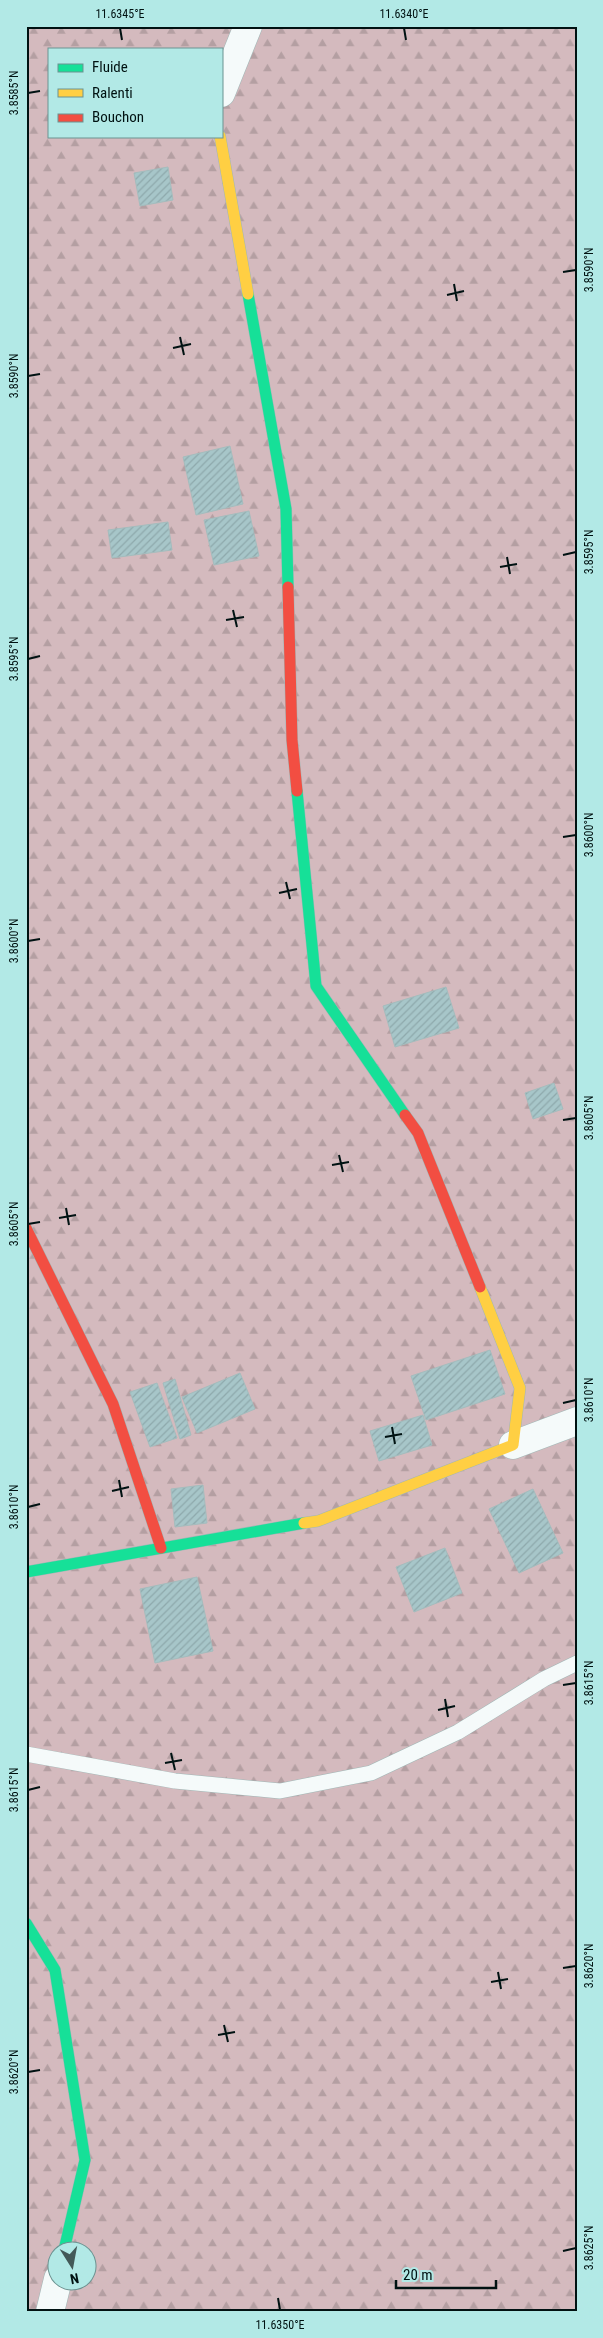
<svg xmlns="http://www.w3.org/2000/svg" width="603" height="2338" viewBox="0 0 603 2338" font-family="'Roboto Condensed',sans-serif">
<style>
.forest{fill:url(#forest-firs);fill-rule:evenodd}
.building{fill:url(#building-hatch);stroke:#a5bcbd}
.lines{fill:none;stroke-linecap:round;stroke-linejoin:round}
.lane-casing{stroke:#a0b7b6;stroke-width:16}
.street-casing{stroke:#a0b7b6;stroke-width:29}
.fast-casing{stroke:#a0b7b6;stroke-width:12}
.slow-casing{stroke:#a0b7b6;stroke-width:12}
.jam-casing{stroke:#a0b7b6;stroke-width:12}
.lane{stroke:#f5fafa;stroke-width:15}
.street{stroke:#f5fafa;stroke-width:28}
.fast{stroke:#16e098;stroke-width:11}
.slow{stroke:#ffcf43;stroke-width:11}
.jam{stroke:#f24e42;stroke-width:11}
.ticks{fill:none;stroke:#001212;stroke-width:2}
.neatline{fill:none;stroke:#001212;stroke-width:2}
.ticks-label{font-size:12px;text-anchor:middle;fill:#001212}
</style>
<defs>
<pattern id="forest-firs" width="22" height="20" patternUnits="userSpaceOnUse" patternTransform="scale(1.25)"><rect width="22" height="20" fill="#d4babe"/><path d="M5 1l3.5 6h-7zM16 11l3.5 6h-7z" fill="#b49fa2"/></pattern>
<pattern id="building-hatch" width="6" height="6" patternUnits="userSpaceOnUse" patternTransform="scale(1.25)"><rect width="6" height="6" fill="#a7c6c9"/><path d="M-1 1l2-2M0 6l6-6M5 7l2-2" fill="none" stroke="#8ea9ac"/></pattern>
</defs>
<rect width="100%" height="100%" fill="#bfdcdb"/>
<path class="forest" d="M26,26H577V2312H26ZM49,49H221V136H49ZM58,2250H88V2280H58Z"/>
<path class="building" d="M168,167L173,200L140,206L134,173Z
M230,446L243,504L196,515L183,457Z
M249,511L259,556L214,565L204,520Z
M168,522L172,550L112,558L108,530Z
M446,987L459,1028L395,1047L383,1006Z
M554,1083L563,1109L533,1119L525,1093Z
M490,1350L505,1394L426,1420L411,1376Z
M240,1373L255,1409L197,1433L182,1397Z
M175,1379L191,1435L180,1439L163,1383Z
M157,1383L177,1438L150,1447L130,1392Z
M423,1415L432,1445L379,1461L370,1431Z
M203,1485L207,1523L175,1527L171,1489Z
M533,1489L563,1553L519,1573L489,1509Z
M445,1548L462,1593L414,1612L396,1567Z
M197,1577L213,1651L155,1663L140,1589Z"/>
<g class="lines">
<defs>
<path id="lane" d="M26,1754L175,1781L280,1791L371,1773L458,1732L544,1679L577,1663"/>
<path id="street" d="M221,93L248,26
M513,1445L577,1421
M50,2312L58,2279"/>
<path id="fast" d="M248,294L286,509L288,587
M297,791L316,986L405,1115
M26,1572L304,1523
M26,1923L55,1970L85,2160L64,2250"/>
<path id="slow" d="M220,136L248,294
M304,1523L318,1521L513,1445L520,1388L480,1287"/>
<path id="jam" d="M288,587L292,740L297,791
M405,1115L418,1133L480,1287
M26,1228L113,1404L161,1548"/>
</defs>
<use href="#lane" class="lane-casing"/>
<use href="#street" class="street-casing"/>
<use href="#fast" class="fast-casing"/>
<use href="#slow" class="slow-casing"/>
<use href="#jam" class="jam-casing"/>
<use href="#lane" class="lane"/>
<use href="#street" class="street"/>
<use href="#fast" class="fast"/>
<use href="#slow" class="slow"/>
<use href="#jam" class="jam"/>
</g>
<path class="ticks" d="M120,28L122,40M404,28L406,40M28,93L40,91M563,272L576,270M454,284L457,301M447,295L464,291M180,337L184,355M173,348L191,344M28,376L40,374M563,555L576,552M507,557L510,574M500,567L517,564M233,610L237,627M226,620L244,617M28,659L40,656M563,837L576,835M286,882L290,899M279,893L297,889M28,941L40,939M563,1120L576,1118M339,1155L343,1172M332,1165L349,1162M66,1208L69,1225M59,1218L76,1215M28,1224L40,1222M563,1403L576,1400M392,1427L395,1444M385,1437L402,1434M119,1480L122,1497M112,1491L129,1487M28,1507L40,1504M563,1685L576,1683M445,1699L448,1717M438,1710L455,1706M171,1753L175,1770M165,1763L182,1760M28,1790L40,1787M563,1968L576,1966M498,1972L501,1989M491,1982L508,1979M224,2025L228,2042M218,2035L235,2032M28,2072L40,2070M563,2251L576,2248M278,2298L280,2310"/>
<rect width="603" height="2338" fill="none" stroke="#b2e9e6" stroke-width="55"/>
<rect x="48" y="48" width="175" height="90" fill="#b2e9e6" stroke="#6b9391"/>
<rect x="58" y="64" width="25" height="8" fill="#16e098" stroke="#6b9391"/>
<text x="92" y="72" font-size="15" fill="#001212">Fluide</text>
<rect x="58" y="89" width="25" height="8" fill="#ffcf43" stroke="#6b9391"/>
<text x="92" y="98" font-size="15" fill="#001212">Ralenti</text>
<rect x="58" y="114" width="25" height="8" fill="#f24e42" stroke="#6b9391"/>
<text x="92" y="122" font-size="15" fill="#001212">Bouchon</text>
<g transform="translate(72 2266) rotate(169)"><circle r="24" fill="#b2e9e6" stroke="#6b9391"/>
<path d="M0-4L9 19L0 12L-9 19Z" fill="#435958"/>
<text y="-8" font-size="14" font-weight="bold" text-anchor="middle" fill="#001212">N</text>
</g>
<path d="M396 2280v8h100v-8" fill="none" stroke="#001212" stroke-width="2.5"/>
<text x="403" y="2280" font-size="15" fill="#001212" stroke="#b2e9e6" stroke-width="4" paint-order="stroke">20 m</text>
<rect x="28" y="28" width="548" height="2282" class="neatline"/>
<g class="ticks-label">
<text x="120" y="18">11.6345°E</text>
<text x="404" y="18">11.6340°E</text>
<text transform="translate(14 93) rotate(-90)" y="4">3.8585°N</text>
<text transform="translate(589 270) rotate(-90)" y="4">3.8590°N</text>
<text transform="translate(14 376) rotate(-90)" y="4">3.8590°N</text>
<text transform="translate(589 552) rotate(-90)" y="4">3.8595°N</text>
<text transform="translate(14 659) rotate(-90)" y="4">3.8595°N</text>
<text transform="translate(589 835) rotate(-90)" y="4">3.8600°N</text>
<text transform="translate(14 941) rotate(-90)" y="4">3.8600°N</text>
<text transform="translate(589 1118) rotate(-90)" y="4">3.8605°N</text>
<text transform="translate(14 1224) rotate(-90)" y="4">3.8605°N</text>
<text transform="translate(589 1400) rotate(-90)" y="4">3.8610°N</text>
<text transform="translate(14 1507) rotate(-90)" y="4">3.8610°N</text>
<text transform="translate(589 1683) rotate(-90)" y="4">3.8615°N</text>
<text transform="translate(14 1790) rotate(-90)" y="4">3.8615°N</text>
<text transform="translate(589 1966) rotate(-90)" y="4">3.8620°N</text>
<text transform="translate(14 2072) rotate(-90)" y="4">3.8620°N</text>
<text transform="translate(589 2248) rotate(-90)" y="4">3.8625°N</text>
<text x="280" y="2329">11.6350°E</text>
</g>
</svg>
